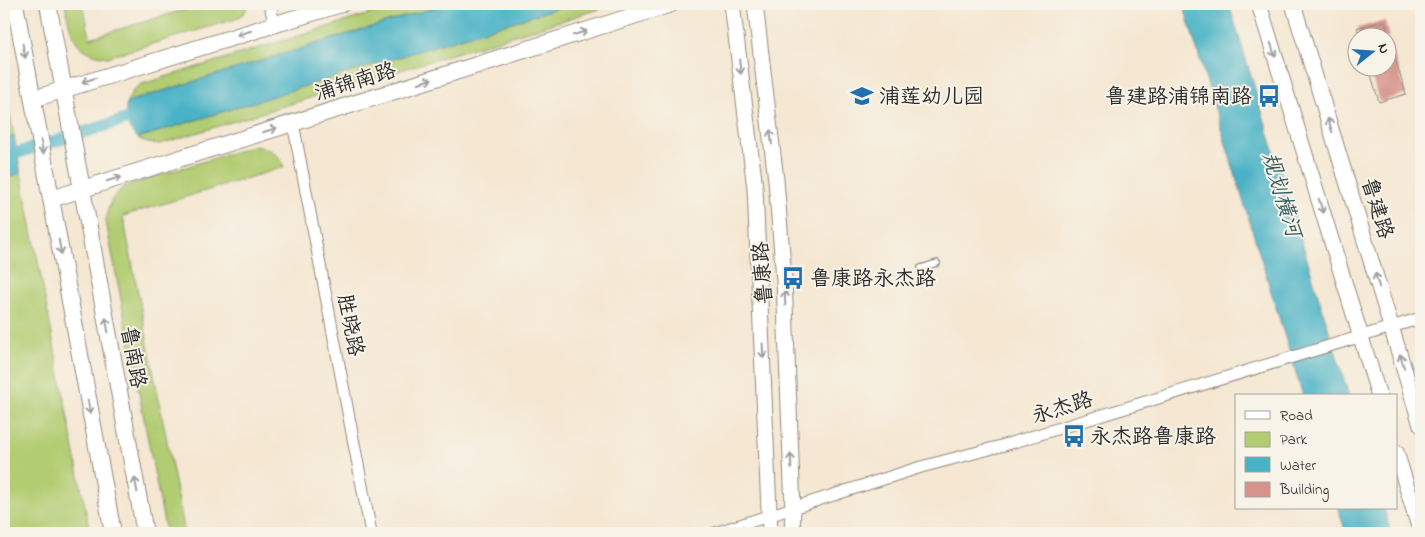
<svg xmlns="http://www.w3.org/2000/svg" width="1425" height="537" viewBox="0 0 1425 537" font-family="'Indie Flower','LXGW WenKai TC',sans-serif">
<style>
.green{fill:#b1cc71;stroke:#6e7c4e}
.water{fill:#48b2c6;stroke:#3a6e78}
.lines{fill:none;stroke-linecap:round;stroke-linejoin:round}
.canal{stroke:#48b2c6;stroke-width:12}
.building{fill:#d6938b}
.service-casing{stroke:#90897e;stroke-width:8}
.minor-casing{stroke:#90897e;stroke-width:13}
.tertiary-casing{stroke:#90897e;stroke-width:17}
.secondary-casing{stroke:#90897e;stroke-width:18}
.service{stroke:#fff;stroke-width:5.5}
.minor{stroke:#fff;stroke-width:11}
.tertiary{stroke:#fff;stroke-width:15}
.secondary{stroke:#fff;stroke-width:16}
.oneway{stroke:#a0a0a0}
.labels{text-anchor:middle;stroke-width:4;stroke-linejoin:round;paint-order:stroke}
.street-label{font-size:21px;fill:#2b2b2b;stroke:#f7f3e8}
.poi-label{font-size:21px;fill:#2b2b2b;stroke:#f7f3e8;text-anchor:start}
.water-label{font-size:22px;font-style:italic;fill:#355a61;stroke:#f7f3e8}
</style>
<rect width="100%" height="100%" fill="#f7f3e8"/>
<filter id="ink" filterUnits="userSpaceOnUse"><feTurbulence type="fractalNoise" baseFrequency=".02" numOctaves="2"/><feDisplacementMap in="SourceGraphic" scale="10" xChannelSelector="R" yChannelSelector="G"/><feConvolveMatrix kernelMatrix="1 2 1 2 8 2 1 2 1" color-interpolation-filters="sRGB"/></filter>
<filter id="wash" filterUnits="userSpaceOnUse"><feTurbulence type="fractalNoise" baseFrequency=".0096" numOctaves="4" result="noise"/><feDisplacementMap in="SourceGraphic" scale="20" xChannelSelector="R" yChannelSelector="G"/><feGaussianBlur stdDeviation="1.12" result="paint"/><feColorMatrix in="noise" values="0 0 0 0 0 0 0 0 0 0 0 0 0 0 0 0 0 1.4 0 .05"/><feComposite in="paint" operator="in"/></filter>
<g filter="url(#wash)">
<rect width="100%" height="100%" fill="#f5e7d2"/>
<path class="green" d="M65,4H83L90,38L203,4H249L244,13L236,19L108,57C73,53 71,34 65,4Z
M402,4H446L127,102L134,89L142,84Z
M570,4H616L160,144L147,143L138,138Z
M4,84L14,136L4,140Z
M253,146C269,148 279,152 284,167L123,216L185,533H166L106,222C107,206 112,196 125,186Z
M21,173L90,533H4V179Z"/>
<path class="water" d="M446,4H570L138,138C126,128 124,116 127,102Z
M1183,4H1229L1349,396H1303Z
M14,136L21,173L4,179V140Z
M1338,508H1384L1391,533H1346Z"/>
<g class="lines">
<path class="canal" d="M4,157L143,114"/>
</g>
<g id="blocks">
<path class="building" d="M1385,21L1389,38H1360L1357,28Z
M1388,41H1390L1406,94L1379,102L1369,68H1388Z"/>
</g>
</g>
<g filter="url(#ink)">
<use href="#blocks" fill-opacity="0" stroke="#90897e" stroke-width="1"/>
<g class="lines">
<defs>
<path id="service" d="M921,268L937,263"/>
<path id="minor" d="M270,4L274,24
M293,123L371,533
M715,533L921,467L1001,446L1421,318"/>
<path id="tertiary" d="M732,4L755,188L770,533
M755,4L776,180L784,279L793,510L792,533
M1259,4L1379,396
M1293,4L1421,425
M1396,452L1421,533"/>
<path id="secondary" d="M15,4L113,533
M48,4L145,533
M33,99L341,4
M51,199L671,4"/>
</defs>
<use href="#service" class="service-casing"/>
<use href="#minor" class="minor-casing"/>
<use href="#tertiary" class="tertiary-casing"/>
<use href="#secondary" class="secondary-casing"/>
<use href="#service" class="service"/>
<use href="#minor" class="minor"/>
<use href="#tertiary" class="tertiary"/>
<use href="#secondary" class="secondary"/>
</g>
<defs><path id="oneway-shaft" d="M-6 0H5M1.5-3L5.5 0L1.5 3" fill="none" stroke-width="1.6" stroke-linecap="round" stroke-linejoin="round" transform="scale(1.25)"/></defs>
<g class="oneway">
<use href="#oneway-shaft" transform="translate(244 33) rotate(163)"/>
<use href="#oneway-shaft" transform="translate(580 33) rotate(-17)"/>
<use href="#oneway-shaft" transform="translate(1273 50) rotate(73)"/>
<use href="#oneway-shaft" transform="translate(24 51) rotate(79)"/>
<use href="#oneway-shaft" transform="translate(740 67) rotate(83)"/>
<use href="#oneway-shaft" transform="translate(89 80) rotate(163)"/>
<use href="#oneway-shaft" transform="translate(425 81) rotate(-17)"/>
<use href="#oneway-shaft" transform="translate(1330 125) rotate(-107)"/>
<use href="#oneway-shaft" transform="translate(270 130) rotate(-17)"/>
<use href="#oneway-shaft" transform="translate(771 137) rotate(-97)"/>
<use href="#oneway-shaft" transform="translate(42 147) rotate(80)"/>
<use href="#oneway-shaft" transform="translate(114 179) rotate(-17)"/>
<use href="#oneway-shaft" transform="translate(1321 206) rotate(73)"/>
<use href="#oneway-shaft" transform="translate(60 247) rotate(80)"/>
<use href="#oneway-shaft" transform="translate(1377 280) rotate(-107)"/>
<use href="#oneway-shaft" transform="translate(785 298) rotate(-92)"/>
<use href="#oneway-shaft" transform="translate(107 325) rotate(-100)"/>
<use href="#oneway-shaft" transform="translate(763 351) rotate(87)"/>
<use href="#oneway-shaft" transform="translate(1402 361) rotate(-107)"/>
<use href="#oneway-shaft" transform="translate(89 407) rotate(80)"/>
<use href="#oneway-shaft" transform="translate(791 461) rotate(-92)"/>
<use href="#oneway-shaft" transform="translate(136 485) rotate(-100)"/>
</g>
</g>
<defs>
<symbol id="school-bare" viewBox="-9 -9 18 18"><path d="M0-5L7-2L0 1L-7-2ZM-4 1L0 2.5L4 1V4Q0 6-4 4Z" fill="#1f6fb2" stroke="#f7f3e8" stroke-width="2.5" paint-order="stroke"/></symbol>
<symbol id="bus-bare" viewBox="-9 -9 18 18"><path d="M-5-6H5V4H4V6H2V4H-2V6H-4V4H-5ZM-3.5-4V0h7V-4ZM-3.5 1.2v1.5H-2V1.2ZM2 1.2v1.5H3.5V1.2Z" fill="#1f6fb2" stroke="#f7f3e8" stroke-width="2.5" paint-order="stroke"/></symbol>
</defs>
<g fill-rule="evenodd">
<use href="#school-bare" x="846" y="80" width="32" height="32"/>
<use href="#bus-bare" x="1253" y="80" width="32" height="32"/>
<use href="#bus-bare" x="777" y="262" width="32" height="32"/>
<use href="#bus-bare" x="1058" y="420" width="32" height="32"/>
</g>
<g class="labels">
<g class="street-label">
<text transform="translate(355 81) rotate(-17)" y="7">浦锦南路</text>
<text transform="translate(1378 208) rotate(73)" y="7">鲁建路</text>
<text transform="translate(762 273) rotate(-94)" y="7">鲁康路</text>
<text transform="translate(351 325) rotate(79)" y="7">胜晓路</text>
<text transform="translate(134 357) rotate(80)" y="7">鲁南路</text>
<text transform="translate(1062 407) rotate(-17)" y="7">永杰路</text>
</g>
<g class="poi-label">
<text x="879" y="103">浦莲幼儿园</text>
<text x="1252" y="103" text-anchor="end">鲁建路浦锦南路</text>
<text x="810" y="285">鲁康路永杰路</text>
<text x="1090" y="443">永杰路鲁康路</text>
</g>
<g class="water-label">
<text transform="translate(1283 194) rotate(73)" y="8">规划横河</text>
</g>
</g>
<rect width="1425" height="537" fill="none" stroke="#f7f3e8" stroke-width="20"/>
<rect x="1235" y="394" width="162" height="115" fill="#f7f3e8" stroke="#a5a39c"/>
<rect x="1245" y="411" width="25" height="8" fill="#ffffff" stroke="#a5a39c"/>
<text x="1280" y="420" font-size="15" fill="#2b2b2b">Road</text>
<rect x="1245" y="432" width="25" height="15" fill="#b1cc71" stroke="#a5a39c"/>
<text x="1280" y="444" font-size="15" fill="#2b2b2b">Park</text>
<rect x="1245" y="457" width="25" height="15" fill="#48b2c6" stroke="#a5a39c"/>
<text x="1280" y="470" font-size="15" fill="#2b2b2b">Water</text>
<rect x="1245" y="482" width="25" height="15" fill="#d6938b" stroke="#a5a39c"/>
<text x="1280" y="494" font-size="15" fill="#2b2b2b">Building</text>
<g transform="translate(1372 52) rotate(73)"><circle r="24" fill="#f7f3e8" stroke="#a5a39c"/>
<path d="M0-4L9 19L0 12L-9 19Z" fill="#1f6fb2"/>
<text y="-8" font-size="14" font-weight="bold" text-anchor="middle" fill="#2b2b2b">N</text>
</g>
</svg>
